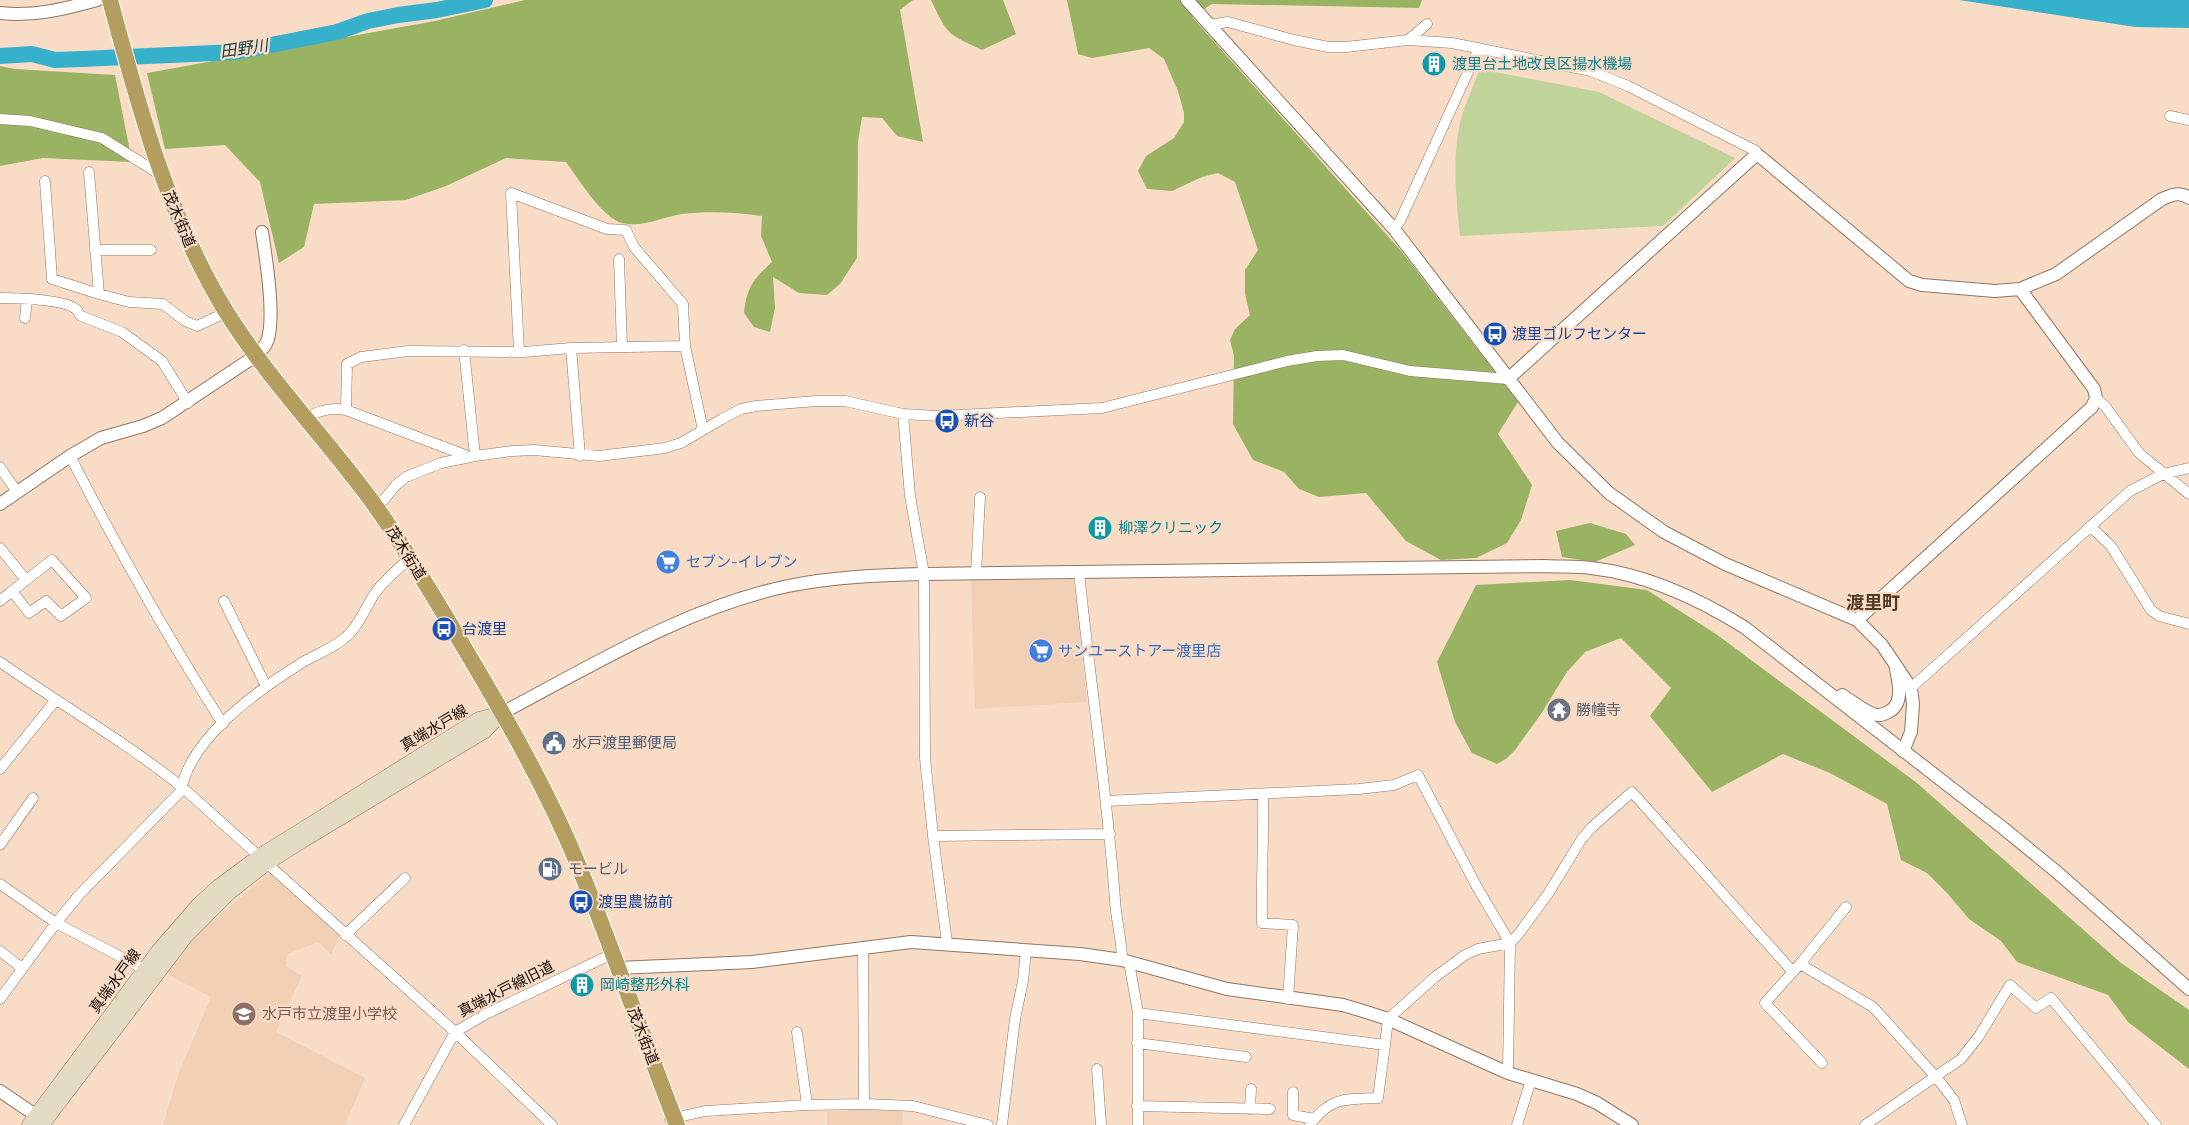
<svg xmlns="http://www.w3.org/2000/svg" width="2189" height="1125" viewBox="0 0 2189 1125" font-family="'Titillium Web','Noto Sans JP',sans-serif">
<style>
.built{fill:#f2d0b5}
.green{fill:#c0d39a}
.forest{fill:#9ab363}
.water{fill:#37b0cb}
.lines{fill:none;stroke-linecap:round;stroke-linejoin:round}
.river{stroke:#37b0cb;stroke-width:16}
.minor-casing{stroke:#8f7663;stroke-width:11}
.tertiary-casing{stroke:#8f7663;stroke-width:14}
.secondary-casing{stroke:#8f7663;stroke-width:15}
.trunk-casing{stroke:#fff;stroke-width:18}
.minor{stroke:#fff;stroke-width:10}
.tertiary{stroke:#fff;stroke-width:12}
.secondary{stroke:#e3dbc3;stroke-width:14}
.trunk{stroke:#b49e5f;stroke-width:16}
.labels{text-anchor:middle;stroke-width:4.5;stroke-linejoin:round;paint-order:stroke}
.culture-label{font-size:15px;fill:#0d838f;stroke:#f8dcc6;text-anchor:start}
.street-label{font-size:15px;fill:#140b05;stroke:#f8dcc6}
.transit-label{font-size:15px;fill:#164399;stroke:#f8dcc6;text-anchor:start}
.shop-label{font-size:15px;fill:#366cbe;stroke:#f8dcc6;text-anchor:start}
.worship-label{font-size:15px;fill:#5b616d;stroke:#f8dcc6;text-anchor:start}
.service-label{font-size:15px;fill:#4e5e75;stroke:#f8dcc6;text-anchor:start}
.education-label{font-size:15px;fill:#785e54;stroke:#f8dcc6;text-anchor:start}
.water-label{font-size:16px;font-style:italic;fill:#063d49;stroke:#f8dcc6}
.quarter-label{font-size:18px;font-weight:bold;fill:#503a28;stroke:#f8dcc6}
</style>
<rect width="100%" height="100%" fill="#f8dcc6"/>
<path class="built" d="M971,580H1074L1087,702L975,709Z
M270,873L340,936L331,954L318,942L288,954L286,966L302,976L276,1032L365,1078L345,1125H163L178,1075L211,997L165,973L193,937Z
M851,1107L903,1108L902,1125H827V1111H847Z"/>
<path class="green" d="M1480,69L1599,92L1735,158L1663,226L1460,236C1456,197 1451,150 1463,112C1468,98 1474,83 1480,69Z"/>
<path class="forest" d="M525,0H913L900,10L923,142L897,136L882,118L862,117L858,142L857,258L840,284L827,295L799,293L773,277L775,308L770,332L754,327L744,313C747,287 753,279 772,262L761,236L762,216C735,212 709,211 682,214C662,217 643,228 622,223C602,218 578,178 566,162L506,158L446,186L406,200L314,204L304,247L279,263L260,182L225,145L165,149L147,73L435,21Z
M931,0H1003L1016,34L982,50C947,33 948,36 931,0Z
M1067,0H1422L1419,8L1212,4L1192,17L1402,252L1518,402L1498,434L1532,485L1521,520L1507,543L1476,558L1441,560L1406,541L1366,493L1319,497L1299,489L1284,472L1253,460L1233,424L1234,356L1230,340L1235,329L1250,315L1245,294V270L1258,250L1235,182L1218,173L1202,177L1172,191L1147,189L1138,171L1146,156L1174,138L1184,122V113L1178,91L1164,59L1149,48L1092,58L1078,54Z
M0,66L15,69L115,75L132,162L43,158L0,166Z
M1590,523L1626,534L1635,545L1595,562L1562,557L1556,531Z
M1570,580L1647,590L1716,634L1917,783L2121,963L2189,1010V1069L2128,1022L2108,995L2017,962L2001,941L1969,919L1948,894L1927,873L1901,860L1887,804L1830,773L1783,754L1712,792L1650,716L1671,688L1621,638L1585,652L1567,672L1541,714L1515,750L1506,759L1497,764L1472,753L1455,722L1437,662L1476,585Z"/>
<path class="water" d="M1959,0H2189V28L2135,27Z"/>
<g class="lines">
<path class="river" d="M0,56L32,54L55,60L82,59L236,52L337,32L368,21L398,15L437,10L485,0"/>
<defs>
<path id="minor" d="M1427,24L1408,40L1452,43L1591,71L1628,86L1756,151L1757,154
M1209,25L1228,22L1294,40L1328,47H1346L1408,40
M2170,116L2189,120
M0,119L30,121L102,138L161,175
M89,172L99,294
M45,181L52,279L99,294L129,302L163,304L185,321L197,326L227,312
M1394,229L1400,221L1479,48
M95,250H151
M619,259L622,347
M0,298C16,298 66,299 77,310C77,310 80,316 81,316L122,332L162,361L188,403
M25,318L27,299
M571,348L580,456
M464,350L475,456
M519,351L511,193L607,229L626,230L634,247L683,304L685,346
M2096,398L2105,406L2139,453L2189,494
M346,410L347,364L361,357L408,351L524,352L571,348L685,346L703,430
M903,414L910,496L924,574L925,758L933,836L947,943
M305,419C318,410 331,407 346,410L465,455L466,458
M70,456C117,547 167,637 223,724
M0,467L17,492
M377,508L396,485L406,477L441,463L475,456L512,451L534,450L599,456L665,448L681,443L722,419L741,409L756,406L816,401H845L903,414L938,416L1102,408L1287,361L1317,356L1343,355L1410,371L1508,379
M2090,526L2111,546L2151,610L2159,616L2189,624
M0,548L26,580
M52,560L86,598L61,616L46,601L29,613L12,591Z
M1079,572C1090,681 1107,790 1115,900C1116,920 1122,940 1122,960
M976,574L980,497
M0,601L12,591
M224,601L266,686
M0,662C60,704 124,741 182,787L455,1032L552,1125
M1911,688L2130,491L2163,474L2189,468
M0,769L55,701
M1263,795C1264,838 1261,880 1262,923L1293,925L1288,999
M1106,801L1359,789L1394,785L1418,775L1477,887L1510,943L1508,1073
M933,836L1110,834
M0,845L33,798
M0,884L56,923L144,969
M345,935L405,878
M863,947L864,1104
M0,951L22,968
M1129,962L1138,1013V1125
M1800,964L1873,1007L1936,1077L1954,1100L1962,1125
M0,999L56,923L79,895L181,791C190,737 260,689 303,662C317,654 334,648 346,637C358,627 366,607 375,593C385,579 397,570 410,558
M1138,1013L1385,1045L1388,1019L1435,977L1465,955L1478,949L1510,943L1517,936L1548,894L1581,840L1591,828L1632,792L1793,972
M797,1032L807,1105
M1137,1043L1246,1057
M1822,1063L1765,1003L1800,964L1846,907
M1097,1069L1101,1125
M1293,1092V1115L1314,1119
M1137,1106L1270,1109
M1250,1109L1251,1089
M670,1119L705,1111L807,1105L864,1104L913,1106L988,1125
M404,1125L455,1032L486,1014L612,954
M1002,1125L1015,1019L1023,981L1026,950
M1310,1125C1329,1097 1346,1099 1378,1098L1385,1045
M1517,1125L1531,1080
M1865,1125L1961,1059L1979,1036L2010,985L2036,1008L2051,998L2156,1125"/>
<path id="tertiary" d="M1187,0L1394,229L1558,443L1609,493L1664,532L1725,564L1857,620L1882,645L1911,688L1913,704L1911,732L1903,751
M0,13C33,17 65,9 97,0
M1508,379L1757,154L1909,281L1922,285L1995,291L2020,289L2056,274L2162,199C2172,195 2180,191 2189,198
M0,504L70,456L101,438L143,426L162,418L257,355C261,351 266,345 268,339C275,313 266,259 262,232
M1857,620L2092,407L2096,398L2094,389L2020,289
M1842,695C1852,701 1862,710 1873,714C1878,716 1883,715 1888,712C1904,705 1899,683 1896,669
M502,713C593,665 685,608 788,586C833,577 878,575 924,574L1545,566C1560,567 1576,566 1591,568C1645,574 1699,599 1744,627L2003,828L2058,873L2189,989
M618,968L752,962L911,942L1080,954L1122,960L1227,989L1343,1005L1363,1011L1388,1019L1508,1073L1577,1094L1597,1103L1632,1125
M0,1091L44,1121"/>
<path id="secondary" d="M29,1125L159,950L199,904L219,886L258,857L479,719L502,713
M42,1125L186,936L230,892L266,864L302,841L485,731L502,713"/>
<path id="trunk" d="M110,0C139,108 167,214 225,310C269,381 328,440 376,507C397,536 416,568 435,599C486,684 539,771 577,862C613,949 643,1038 677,1125"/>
</defs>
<use href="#minor" class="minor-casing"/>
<use href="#tertiary" class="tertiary-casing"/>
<use href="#secondary" class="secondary-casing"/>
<use href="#trunk" class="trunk-casing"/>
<use href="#minor" class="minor"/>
<use href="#tertiary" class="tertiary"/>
<use href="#secondary" class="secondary"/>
<use href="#trunk" class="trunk"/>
</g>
<defs>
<symbol id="building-disc" viewBox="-11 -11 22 22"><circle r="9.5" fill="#0f9aa8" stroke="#f8dcc6"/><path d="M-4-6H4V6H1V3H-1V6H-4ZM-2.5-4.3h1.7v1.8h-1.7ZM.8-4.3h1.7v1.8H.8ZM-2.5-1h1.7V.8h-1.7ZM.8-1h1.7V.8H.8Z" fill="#fff"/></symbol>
<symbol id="bus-disc" viewBox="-11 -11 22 22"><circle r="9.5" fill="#1a4fb4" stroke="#f8dcc6"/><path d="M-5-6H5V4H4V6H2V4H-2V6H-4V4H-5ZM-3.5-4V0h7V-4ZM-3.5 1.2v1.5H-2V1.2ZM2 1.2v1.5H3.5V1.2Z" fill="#fff"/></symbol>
<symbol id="supermarket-disc" viewBox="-11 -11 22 22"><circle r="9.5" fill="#3f7fe0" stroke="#f8dcc6"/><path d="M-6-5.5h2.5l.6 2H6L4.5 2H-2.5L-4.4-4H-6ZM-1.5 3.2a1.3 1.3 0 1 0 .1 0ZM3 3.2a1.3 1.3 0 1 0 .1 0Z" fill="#fff"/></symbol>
<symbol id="temple-disc" viewBox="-11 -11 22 22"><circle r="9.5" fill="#6b7280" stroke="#f8dcc6"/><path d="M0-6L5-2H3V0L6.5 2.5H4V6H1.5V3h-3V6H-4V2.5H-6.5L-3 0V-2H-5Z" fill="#fff"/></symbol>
<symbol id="civic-disc" viewBox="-11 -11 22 22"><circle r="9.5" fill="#5c6f8a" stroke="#f8dcc6"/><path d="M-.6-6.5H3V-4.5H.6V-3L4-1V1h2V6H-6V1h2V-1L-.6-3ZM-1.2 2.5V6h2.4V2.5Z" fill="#fff"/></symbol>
<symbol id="fuel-disc" viewBox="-11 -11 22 22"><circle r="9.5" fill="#5c6f8a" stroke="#f8dcc6"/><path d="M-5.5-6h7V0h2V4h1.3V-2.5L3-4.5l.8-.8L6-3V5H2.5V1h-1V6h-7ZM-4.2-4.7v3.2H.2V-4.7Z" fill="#fff"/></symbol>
<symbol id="school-disc" viewBox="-11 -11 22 22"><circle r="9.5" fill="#8d6e63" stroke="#f8dcc6"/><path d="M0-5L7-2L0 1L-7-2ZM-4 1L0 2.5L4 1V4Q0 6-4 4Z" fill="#fff"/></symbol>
</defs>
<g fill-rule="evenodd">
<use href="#building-disc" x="1420" y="50" width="28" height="28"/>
<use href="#bus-disc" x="1481" y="320" width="28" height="28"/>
<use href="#bus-disc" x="933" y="407" width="28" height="28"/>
<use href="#building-disc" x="1086" y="514" width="28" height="28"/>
<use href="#supermarket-disc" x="654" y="548" width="28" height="28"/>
<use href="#bus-disc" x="430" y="615" width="28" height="28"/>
<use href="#supermarket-disc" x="1027" y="637" width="28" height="28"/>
<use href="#temple-disc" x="1545" y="696" width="28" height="28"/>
<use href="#civic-disc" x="540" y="729" width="28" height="28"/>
<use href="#fuel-disc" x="536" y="855" width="28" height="28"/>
<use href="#bus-disc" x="567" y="888" width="28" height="28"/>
<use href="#building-disc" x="568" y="971" width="28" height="28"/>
<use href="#school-disc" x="230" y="1000" width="28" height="28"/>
</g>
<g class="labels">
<g class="culture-label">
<text x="1452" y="69">渡里台土地改良区揚水機場</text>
<text x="1118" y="533">柳澤クリニック</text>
<text x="600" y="990">岡崎整形外科</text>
</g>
<g class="street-label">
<text transform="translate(179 219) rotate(67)" y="5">茂木街道</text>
<text transform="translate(406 553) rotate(58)" y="5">茂木街道</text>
<text transform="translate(434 728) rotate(-31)" y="5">真端水戸線</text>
<text transform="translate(115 981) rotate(-54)" y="5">真端水戸線</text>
<text transform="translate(506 989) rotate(-27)" y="5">真端水戸線旧道</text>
<text transform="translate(643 1036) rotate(69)" y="5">茂木街道</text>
</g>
<g class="transit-label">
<text x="1512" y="339">渡里ゴルフセンター</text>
<text x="964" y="426">新谷</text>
<text x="462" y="634">台渡里</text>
<text x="598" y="907">渡里農協前</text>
</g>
<g class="shop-label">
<text x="686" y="567">セブン-イレブン</text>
<text x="1058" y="656">サンユーストアー渡里店</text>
</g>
<g class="worship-label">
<text x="1576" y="715">勝幢寺</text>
</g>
<g class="service-label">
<text x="572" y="748">水戸渡里郵便局</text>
<text x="568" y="874">モービル</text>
</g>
<g class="education-label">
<text x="262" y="1019">水戸市立渡里小学校</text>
</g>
<g class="water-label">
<text transform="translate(244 48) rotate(-8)" y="6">田野川</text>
</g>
<g class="quarter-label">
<text x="1873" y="609">渡里町</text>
</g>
</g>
</svg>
